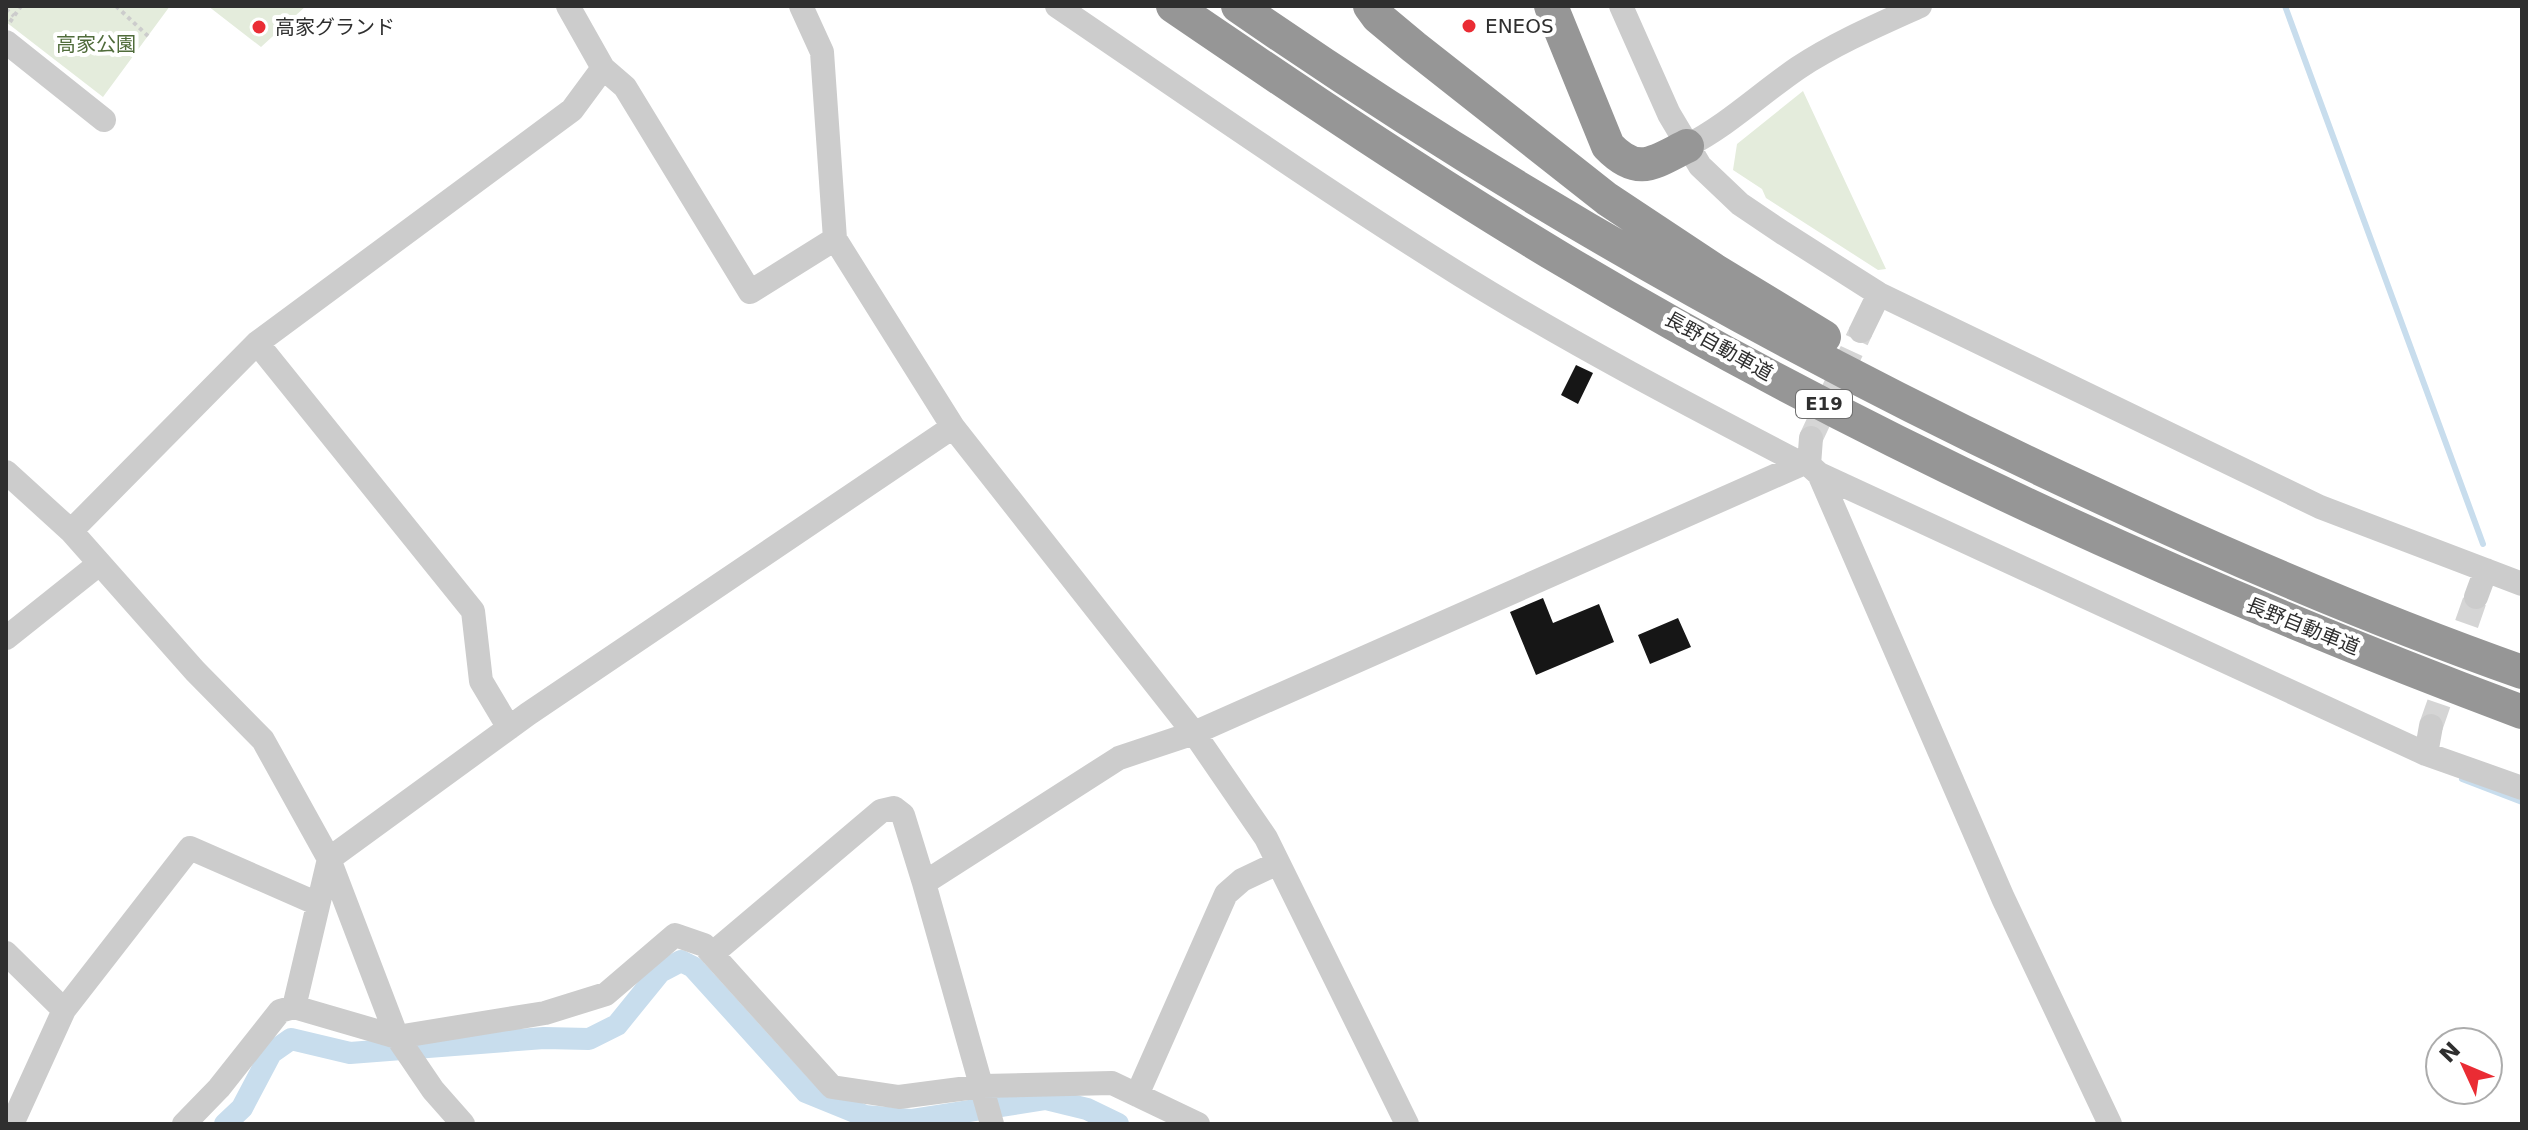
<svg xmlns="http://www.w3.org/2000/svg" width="2528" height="1130" viewBox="0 0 2528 1130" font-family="'DejaVu Sans','Noto Sans JP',sans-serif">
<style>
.green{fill:#e4ecdc}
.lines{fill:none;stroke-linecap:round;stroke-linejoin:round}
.stream{stroke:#c8dded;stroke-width:6}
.canal{stroke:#c8dded;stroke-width:22}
.building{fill:#161616}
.minor-tunnel{stroke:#d5d5d5;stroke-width:24;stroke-dasharray:24 12;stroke-linecap:butt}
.path{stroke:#ccc;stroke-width:4;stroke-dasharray:4 4;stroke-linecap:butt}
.minor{stroke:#ccc;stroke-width:24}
.highway{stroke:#969696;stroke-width:34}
.poi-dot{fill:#ea2c34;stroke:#fff;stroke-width:3}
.labels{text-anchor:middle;stroke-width:8;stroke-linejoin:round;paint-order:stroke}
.shield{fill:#fff;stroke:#6d6d6d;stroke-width:2}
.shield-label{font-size:18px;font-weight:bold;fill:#2f2f2f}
.poi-label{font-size:20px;fill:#2f2f2f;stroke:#fff;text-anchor:start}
.park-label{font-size:20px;fill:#506c3b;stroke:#fff}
.street-label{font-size:20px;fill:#2f2f2f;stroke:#fff}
</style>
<rect width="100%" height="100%" fill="#fff"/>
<path class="green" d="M6,6H170L103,97L6,22Z
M208,6H306L261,47Z
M1803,91L1886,269L1878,270L1766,198L1762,189L1733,170L1737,144Z"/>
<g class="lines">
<path class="stream" d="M2285,6L2483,544
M2462,779L2522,802"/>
<path class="canal" d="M225,1124L242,1108L271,1053L291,1039L350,1053L544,1038L589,1039L617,1025L660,972L681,961L693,967L806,1092L865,1116L911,1120L1046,1099L1087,1109L1118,1124"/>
</g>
<path class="building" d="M1576,365L1593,373L1578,404L1561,395Z
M1543,598L1553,623L1599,604L1614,642L1536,675L1510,612Z
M1678,618L1691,647L1650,664L1638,635Z"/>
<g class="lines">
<path class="minor-tunnel" d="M1811,438L1861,331
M2431,726L2476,597"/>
<path class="path" d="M116,6L148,36
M6,9L14,16
M10,22L21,6"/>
<path class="minor" d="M568,6L603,68L625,87L750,292L835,239
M801,6L822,52L835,239L953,427L1194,733L1266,838L1407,1124
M1057,6C1191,97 1324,190 1462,276C1572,344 1687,404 1802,464L1809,465L1819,474L2426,754L2522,788
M1621,6L1669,114L1700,166L1740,204L1783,233L1879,294L2320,507L2522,584
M6,42L104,120
M1687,146C1728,125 1760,94 1798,68C1836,43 1878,25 1920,6
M1861,331L1879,294
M257,343L473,611L481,681L509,728
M1809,465L1811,438
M6,472L71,531L195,671L263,740L329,859L397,1037L433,1090L463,1124
M1819,474L2003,898L2110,1124
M71,531L257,343L572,110L603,68
M2476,597L2486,570
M6,638L99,564
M2426,754L2431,726
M6,953L64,1010
M712,954L881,811L894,808L903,815L924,883
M294,1007L329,859L528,714L953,427
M1137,1095L1226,894L1242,880L1278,863
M12,1124L64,1010L190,848L318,904
M184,1124L219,1088L280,1011L294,1007L397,1037L545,1013L606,994L675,935L704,945L832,1087L899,1097L983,1086L1112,1083L1198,1124
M992,1124L924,883L1119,758L1194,733L1802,464"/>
<path class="highway" d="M1173,6C1302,94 1431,181 1565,261C1868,442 2192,588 2522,712
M1238,6C1508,193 1794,355 2092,493C2233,559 2375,620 2522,672
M1370,6L1378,17L1414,47L1607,199L1714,270L1824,337
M1551,6L1608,146C1638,177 1653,163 1687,146"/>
</g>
<g class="poi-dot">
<circle cx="1469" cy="26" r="8"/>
<circle cx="259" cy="27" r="8"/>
</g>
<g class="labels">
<rect class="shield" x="1796" y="390" width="56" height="28" rx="6"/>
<g class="shield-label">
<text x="1824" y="410">E19</text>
</g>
<g class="poi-label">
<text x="1485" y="33">ENEOS</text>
<text x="275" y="34">高家グランド</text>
</g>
<g class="park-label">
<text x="96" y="51">高家公園</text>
</g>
<g class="street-label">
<text transform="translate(1719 346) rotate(29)" y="7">長野自動車道</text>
<text transform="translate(2303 626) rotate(22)" y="7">長野自動車道</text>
</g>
</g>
<rect width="2528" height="1130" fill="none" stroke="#2f2f2f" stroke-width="16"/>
<g transform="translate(2464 1066) rotate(314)"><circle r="38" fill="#ffffff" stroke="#acacac" stroke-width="2"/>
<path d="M0-6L14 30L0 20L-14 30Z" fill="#ea2c34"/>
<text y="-12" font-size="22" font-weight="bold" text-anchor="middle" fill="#2f2f2f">N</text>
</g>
</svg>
